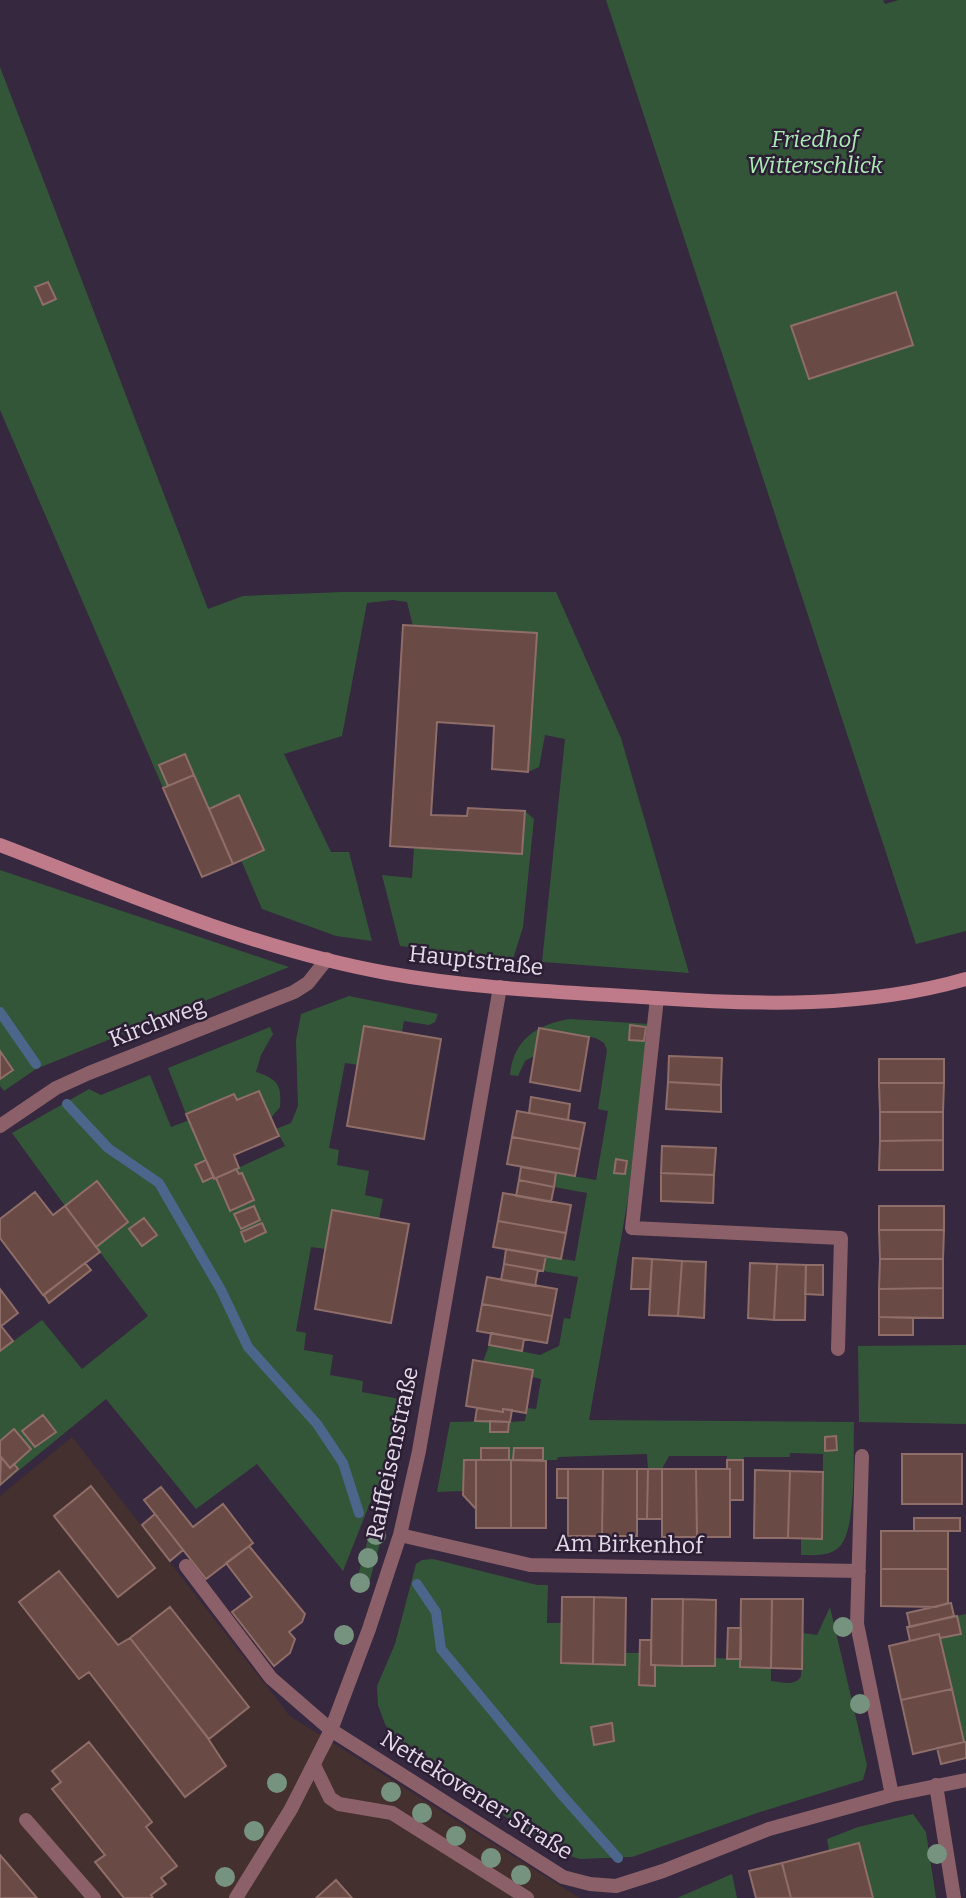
<svg xmlns="http://www.w3.org/2000/svg" width="966" height="1898" viewBox="0 0 966 1898" font-family="Bitter,serif">
<style>
.commercial{fill:#44302e}
.green{fill:#335638}
.lines{fill:none;stroke-linecap:round;stroke-linejoin:round}
.stream{stroke:#4b658b;stroke-width:10}
.building{fill:#694a45;stroke:#8f6d68;stroke-width:2}
.service{stroke:#8b6069;stroke-width:14}
.minor{stroke:#8b6069;stroke-width:14}
.secondary{stroke:#bf7b89;stroke-width:14}
.tree{fill:#76937f}
.labels{text-anchor:middle;stroke-width:5;stroke-linejoin:round;paint-order:stroke}
.park-label{font-size:23px;font-style:italic;fill:#abeab4;stroke:#2c1e34}
.street-label{font-size:23px;fill:#e4dbe9;stroke:#2c1e34}
</style>
<rect width="100%" height="100%" fill="#36283e"/>
<path class="commercial" d="M72,1437L290,1716L580,1898H0V1496Z"/>
<path class="green" d="M606,0H883L885,4L899,0H966V931L916,944Z
M0,67L208,609L243,596L343,592H556L621,738L689,973L542,962L565,739L545,735L539,767L528,772L537,634L413,626L407,602L393,600L367,603L342,736L284,754L331,852H349L372,941L336,936L262,909L241,860L263,850L240,796L209,809L185,754L159,765L168,786L163,788L0,410Z
M525,811L534,819L523,927L513,959L400,946L382,875L412,878L414,848L522,854Z
M0,870L289,967L36,1069L4,1091L0,1086Z
M349,996L438,1014L435,1022L429,1025L404,1021L402,1032L365,1026L358,1065L345,1063L329,1148L339,1150L337,1165L369,1171L365,1195L383,1199L379,1219L326,1249L311,1247L296,1331L306,1333L304,1350L333,1355L330,1375L363,1381L362,1392L400,1399L384,1487L370,1503L343,1571L257,1464L196,1509L106,1399L0,1486V1351L42,1320L82,1369L148,1316L96,1247L128,1221L97,1181L65,1206L12,1133L89,1089L101,1095L150,1075L171,1127L189,1120L206,1160L196,1165L203,1181L216,1178L230,1210L242,1173L239,1174L236,1169L285,1146L276,1129L291,1123L298,1106L296,1040L301,1014Z
M570,1019L649,1024L628,1199L589,1420L854,1422C853,1449 857,1525 841,1545C831,1557 815,1555 801,1555V1539L822,1537L823,1454L790,1453V1457H744L743,1460H727V1456H669L662,1469H648L647,1454L558,1457L557,1460H543V1448H514L513,1460H509V1448H482L481,1460H464L463,1491L437,1492L450,1422L490,1421V1432H508L509,1422L525,1421L527,1408L536,1409L541,1379L532,1377L533,1370L483,1362L489,1345L540,1355L559,1346L564,1318L570,1319L578,1277L543,1271L546,1256L575,1261L587,1193L554,1187L556,1173L596,1180L608,1111L598,1109L607,1050L604,1043L596,1038L540,1028L534,1056L525,1061L518,1076L510,1075C513,1040 537,1024 570,1019Z
M270,1027L273,1034L261,1055L256,1072C277,1079 282,1084 280,1107L271,1118L258,1091L237,1100L233,1094L186,1114L168,1068Z
M966,1345V1424L859,1422L858,1346Z
M390,1499H392L367,1591L355,1587L369,1535Z
M433,1559L537,1585H548L547,1623H562L561,1663L625,1665V1653H639V1685H655V1665L715,1666V1658L741,1659V1667L771,1668V1681C782,1682 795,1687 801,1676L803,1633L817,1635L830,1607L867,1765L863,1780L760,1812L632,1857L580,1859L557,1852L395,1741L385,1724L378,1705L377,1686L395,1644L416,1564L422,1560Z
M966,1614V1742H964L940,1638L960,1633L957,1616Z
M913,1814L926,1832L936,1898H873L859,1843L829,1851L827,1839L858,1827Z
M732,1874L737,1898H677Z"/>
<g class="lines">
<path class="stream" d="M0,1012L36,1064
M67,1104L108,1148L159,1183L221,1290L248,1347L317,1424L343,1463L359,1513
M417,1584L436,1612L441,1649L562,1795L618,1858"/>
</g>
<path class="building" d="M48,282L56,299L43,305L35,287Z
M896,292L913,345L809,379L791,326Z
M403,625L537,633L528,772L492,769L494,726L437,722L431,815L467,816L468,808L525,811L522,854L390,846Z
M185,754L194,775L168,786L159,765Z
M194,775L233,864L202,877L163,788Z
M239,795L264,850L233,864L209,809Z
M630,1025L646,1027L644,1041L629,1040Z
M364,1026L441,1039L424,1139L347,1126Z
M539,1028L589,1037L580,1091L530,1082Z
M0,1051L13,1070L0,1079Z
M669,1056L722,1058L721,1085L668,1082Z
M879,1059H944V1083H879Z
M668,1082L721,1085V1112L666,1109Z
M879,1083H944L943,1112H880Z
M259,1091L279,1136L234,1155L239,1168L214,1179L186,1114L234,1094L237,1100Z
M531,1097L570,1104L568,1120L529,1113Z
M517,1111L585,1123L580,1149L512,1137Z
M880,1112H943V1140L880,1141Z
M512,1137L580,1149L575,1176L507,1164Z
M943,1140V1170H879L880,1141Z
M662,1146L716,1148L714,1175L661,1173Z
M616,1159L627,1161L625,1174L614,1173Z
M206,1160L214,1177L203,1182L195,1165Z
M521,1167L556,1173L554,1187L519,1180Z
M236,1169L239,1174L242,1173L254,1200L230,1211L216,1178Z
M661,1173L714,1175L713,1203L661,1201Z
M519,1180L554,1187L551,1202L516,1196Z
M97,1181L128,1222L96,1247L65,1206Z
M35,1192L53,1215L65,1206L100,1252L43,1295L0,1238V1219Z
M503,1193L571,1205L566,1233L498,1221Z
M254,1206L260,1220L241,1229L234,1214Z
M879,1206H944V1230H879Z
M332,1210L409,1224L391,1323L315,1309Z
M144,1218L157,1235L142,1246L129,1229Z
M498,1221L566,1233L561,1259L493,1247Z
M262,1223L266,1232L245,1242L241,1232Z
M879,1230H944L943,1259H880Z
M506,1249L546,1256L543,1271L504,1264Z
M633,1258L652,1259L650,1289H631Z
M652,1259L682,1261L678,1316L649,1315Z
M880,1259H943V1288L879,1289Z
M682,1261L706,1262L704,1318L678,1316Z
M85,1263L91,1270L49,1303L44,1295Z
M750,1263L777,1264L774,1320L748,1318Z
M504,1264L538,1270L535,1286L501,1280Z
M777,1264L806,1265L805,1320H774Z
M806,1265H823V1295L805,1294Z
M487,1277L557,1289L552,1316L482,1304Z
M943,1288V1318L879,1317V1289Z
M0,1289L18,1313L0,1327Z
M482,1304L552,1316L547,1343L477,1331Z
M879,1317L913,1318V1335H879Z
M1,1326L13,1341L0,1351V1327Z
M491,1333L524,1339L522,1351L489,1345Z
M473,1360L533,1370L526,1413L503,1409V1412L466,1406Z
M477,1408L503,1412V1409L512,1410L510,1422L475,1421Z
M43,1415L56,1432L35,1447L22,1431Z
M490,1421L509,1422L508,1432H490Z
M14,1429L31,1449L10,1468L0,1456V1441Z
M836,1436L837,1450L825,1451V1437Z
M481,1448H509V1460H481Z
M514,1448H543V1460H513Z
M902,1454H962V1504H902Z
M1,1457L10,1468L14,1464L18,1469L0,1485Z
M464,1460H476V1509L463,1495Z
M476,1460H511V1528H476Z
M511,1460L546,1461V1528H511Z
M727,1460H743V1500H730V1469H727Z
M557,1469H568V1498H557Z
M568,1469H603L602,1536H568Z
M603,1469H637V1536H602Z
M637,1469H648L647,1519H637Z
M648,1469H662V1519H647Z
M662,1469H696L697,1537H662Z
M696,1469H730V1537H697Z
M755,1470L790,1471L788,1538H754Z
M790,1471L823,1472L822,1539L788,1538Z
M91,1486L155,1568L118,1597L54,1516Z
M161,1487L193,1527L223,1504L253,1543L206,1579L144,1500Z
M155,1514L183,1550L170,1561L142,1525Z
M914,1518H960V1531H914Z
M881,1531H948V1569H881Z
M249,1546L305,1614L302,1622L289,1632L295,1639L290,1653L274,1666L232,1612L252,1597L226,1563Z
M881,1569H948V1603L936,1607L881,1606Z
M59,1571L118,1645L130,1638L207,1737L226,1766L185,1797L89,1672L79,1679L19,1602Z
M562,1597H594L593,1664L561,1663Z
M594,1597L626,1598L625,1665L593,1664Z
M652,1599H683L682,1666L651,1665Z
M683,1599L716,1600L715,1666H682Z
M741,1599H772L771,1668L740,1667Z
M772,1599H803L802,1669L771,1668Z
M951,1603L954,1616L910,1627L907,1613Z
M170,1607L249,1707L209,1739L130,1638Z
M957,1616L961,1634L940,1638L939,1634L910,1641L907,1627Z
M728,1628H741V1659H727Z
M939,1634L952,1689L901,1700L889,1646Z
M640,1640H651V1665H655V1686L639,1685Z
M952,1689L964,1742L913,1754L901,1700Z
M612,1723L614,1741L594,1745L591,1727Z
M89,1742L152,1822L146,1827L177,1866L161,1878L166,1884L151,1895L153,1898H124L95,1862L105,1855L52,1789L61,1782L52,1771Z
M964,1742H966V1758L941,1764L937,1748Z
M859,1843L873,1898H791L782,1863Z
M0,1855L37,1898H0Z
M782,1863L791,1898H756L749,1871Z
M336,1880L352,1898H316Z"/>
<g class="lines">
<path class="service" d="M186,1566L271,1678L331,1730
M314,1765L330,1798L339,1804L392,1813L527,1898
M26,1820L94,1898"/>
<path class="minor" d="M657,998L632,1228L841,1238L838,1349
M0,1126L56,1088L89,1073L294,992L308,983L327,959
M862,1456L857,1624L892,1795
M400,1535L530,1565L859,1571
M331,1730L563,1877L590,1884L616,1886L663,1871L769,1829L892,1795L966,1780
M936,1785L954,1898
M236,1898L291,1809L331,1730L369,1629L400,1535L419,1451L500,987"/>
<path class="secondary" d="M0,845C126,893 253,949 387,973C475,989 566,992 656,998C759,1005 866,1008 966,979"/>
</g>
<g class="tree">
<circle cx="376" cy="1535" r="10"/>
<circle cx="368" cy="1558" r="10"/>
<circle cx="360" cy="1583" r="10"/>
<circle cx="843" cy="1627" r="10"/>
<circle cx="344" cy="1635" r="10"/>
<circle cx="860" cy="1704" r="10"/>
<circle cx="277" cy="1783" r="10"/>
<circle cx="391" cy="1792" r="10"/>
<circle cx="422" cy="1813" r="10"/>
<circle cx="254" cy="1831" r="10"/>
<circle cx="456" cy="1836" r="10"/>
<circle cx="937" cy="1854" r="10"/>
<circle cx="491" cy="1858" r="10"/>
<circle cx="521" cy="1875" r="10"/>
<circle cx="225" cy="1877" r="10"/>
</g>
<g class="labels">
<g class="park-label">
<text x="815" y="147">Friedhof<tspan x="815" dy="26">Witterschlick</tspan></text>
</g>
<g class="street-label">
<text transform="translate(476 960) rotate(6)" y="8">Hauptstraße</text>
<text transform="translate(157 1022) rotate(-21)" y="8">Kirchweg</text>
<text transform="translate(392 1453) rotate(-78)" y="8">Raiffeisenstraße</text>
<text transform="translate(629 1544) rotate(1)" y="8">Am Birkenhof</text>
<text transform="translate(477 1795) rotate(32)" y="8">Nettekovener Straße</text>
</g>
</g>
</svg>
